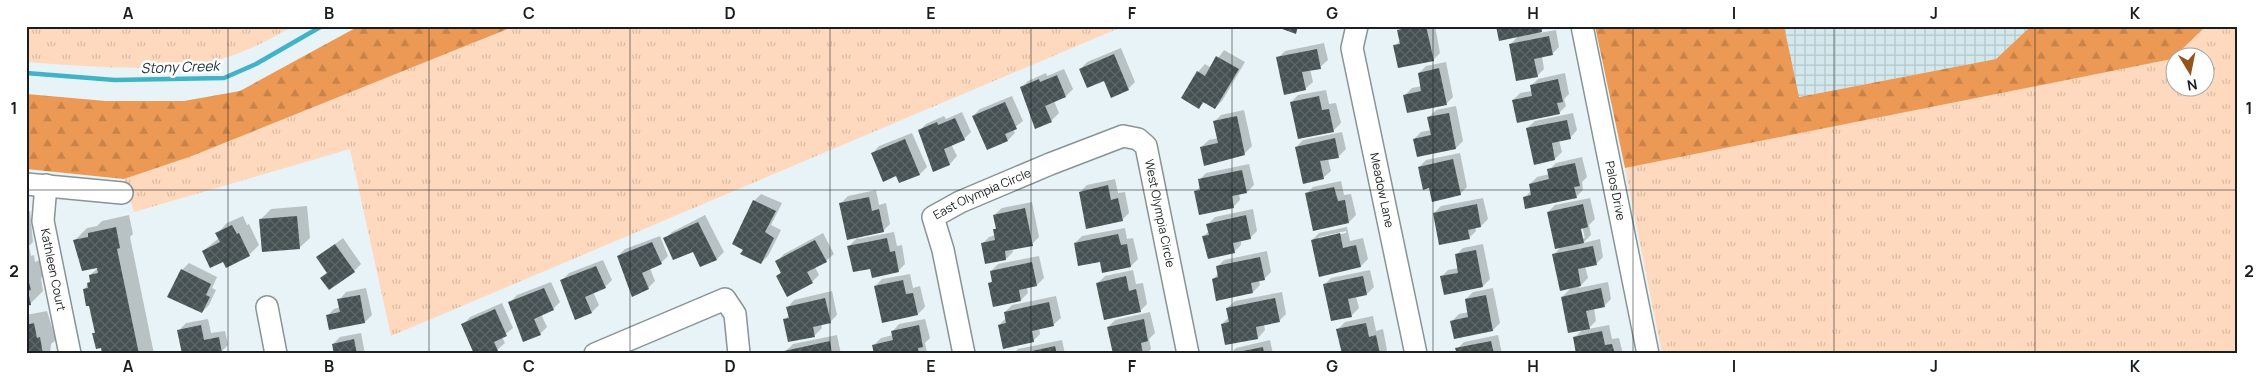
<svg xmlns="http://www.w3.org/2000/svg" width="2263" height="380" viewBox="0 0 2263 380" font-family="Manrope,sans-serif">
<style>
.industrial{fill:url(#industrial-grid)}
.grass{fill:url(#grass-tufts);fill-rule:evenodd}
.forest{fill:url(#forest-firs)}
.shadow{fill:#0003;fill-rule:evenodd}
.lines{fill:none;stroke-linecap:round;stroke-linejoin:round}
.stream{stroke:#42b3c7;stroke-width:4.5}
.building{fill:url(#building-cross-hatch)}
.minor-casing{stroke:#889496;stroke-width:24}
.minor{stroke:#fff;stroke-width:21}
.grid{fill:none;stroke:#1a1e1f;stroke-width:1;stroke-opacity:0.55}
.labels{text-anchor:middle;stroke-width:5;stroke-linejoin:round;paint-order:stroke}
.street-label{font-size:12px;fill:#1a1e1f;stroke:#fff}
.water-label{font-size:14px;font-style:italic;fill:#183135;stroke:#fff}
.neatline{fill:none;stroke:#1a1e1f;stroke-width:2}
.grid-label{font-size:16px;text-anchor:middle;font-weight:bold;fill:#1a1e1f}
</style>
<defs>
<pattern id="industrial-grid" width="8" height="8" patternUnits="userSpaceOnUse" patternTransform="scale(1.25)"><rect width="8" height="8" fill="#d2e8ed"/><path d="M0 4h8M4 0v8" fill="none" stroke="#b4c7cb"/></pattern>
<pattern id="grass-tufts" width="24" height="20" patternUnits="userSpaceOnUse" patternTransform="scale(1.25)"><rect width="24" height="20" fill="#fed9be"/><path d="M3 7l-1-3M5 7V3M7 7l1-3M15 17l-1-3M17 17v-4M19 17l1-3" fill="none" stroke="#d9baa3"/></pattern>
<pattern id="forest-firs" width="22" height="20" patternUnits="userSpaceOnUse" patternTransform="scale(1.25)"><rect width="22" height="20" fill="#eb9954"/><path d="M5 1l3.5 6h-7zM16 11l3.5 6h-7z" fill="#c98349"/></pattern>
<pattern id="building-cross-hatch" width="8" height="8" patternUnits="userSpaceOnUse" patternTransform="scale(1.25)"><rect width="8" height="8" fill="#465153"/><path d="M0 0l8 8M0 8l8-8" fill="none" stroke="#5d6668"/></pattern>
</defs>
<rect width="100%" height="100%" fill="#e7f3f6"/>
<path class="industrial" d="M1784,26H2031L1996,59L1798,97Z"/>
<path class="grass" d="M26,26H293C269,41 233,58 205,63C148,72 84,66 26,62Z
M515,26H1124L391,336L350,149L134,212L124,179L192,156Z
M2206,26H2237V353L1662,354L1625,168L2172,59ZM2176,58H2206V88H2176Z"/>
<path class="forest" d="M359,26H515L192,156L124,179L26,169V94L106,101H184L240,91Z
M1595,26H1784L1799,97L1996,59L2031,26H2206L2172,59L1625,168Z"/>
<path class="shadow" d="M1403,26H1435L1440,53L1433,60L1395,46L1401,40L1399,31Z
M1498,26H1546L1539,33L1556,30L1559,47L1552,54L1542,56L1544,69L1537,76L1510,45L1519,35Z
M1324,43L1328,60L1320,67L1310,69L1313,82L1305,89L1278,58L1285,51Z
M1121,48L1135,82L1128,89L1080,69L1087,62Z
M1224,50L1245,62L1222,101L1215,108L1205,102L1199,107L1198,72L1205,64L1211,68Z
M1446,62L1453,97L1446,104L1405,95L1412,88L1422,86L1419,73L1426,66Z
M1064,69L1073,89L1066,96L1054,101L1059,113L1052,120L1036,127L1021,88L1028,81L1046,73L1047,76Z
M1565,73L1569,94L1564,99L1566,106L1559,113L1513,100L1520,93L1532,91L1531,86L1538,79Z
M1326,90L1329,104L1336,103L1341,123L1334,130L1291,102L1298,95Z
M1012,96L1023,121L1013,129L1015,133L1008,140L973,116L980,109Z
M1456,106L1463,141L1456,148L1414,139L1421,132L1431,130L1429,117L1436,110Z
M1244,110L1252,146L1245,153L1226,158L1201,147L1209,140L1218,138L1214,122L1221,115Z
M962,112L971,132L964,139L951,144L957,156L950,164L934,170L919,131L926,124L944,116L946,119Z
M1573,113L1577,130L1570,138L1559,140L1562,152L1555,159L1527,128L1535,121Z
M1342,132L1346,149L1339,156L1328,159L1331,171L1323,178L1296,147L1303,140Z
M912,133L927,167L920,174L900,182L897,175L872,154L879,146Z
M1460,153L1467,187L1460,194L1430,187L1419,167L1426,160Z
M1582,157L1587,177L1582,182L1583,190L1576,197L1524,198L1532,190L1530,184L1537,177L1550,174L1549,170L1556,163Z
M1249,164L1254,185L1247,192L1239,193L1240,200L1233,207L1195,192L1200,187L1199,180L1206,173Z
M1115,179L1118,193L1125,192L1129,213L1122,220L1080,192L1087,185Z
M1341,181L1344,195L1351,194L1356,215L1349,222L1314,229L1306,194L1313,187Z
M876,190L879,205L886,203L890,224L883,231L841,203L848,196Z
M761,194L782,203L771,225L781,230L768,256L761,263L744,249L733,244L754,201Z
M1483,198L1488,219L1481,226L1475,227L1476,231L1469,238L1434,213L1441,206Z
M1590,198L1595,219L1589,225L1591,235L1583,243L1600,239L1603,257L1596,264L1585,266L1588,278L1578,288L1608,282L1611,299L1604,306L1594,308L1596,321L1588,329L1609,325L1612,339L1619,338L1623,354H1578L1574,338L1583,329L1562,297L1572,287L1554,254L1561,247L1548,212L1555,205ZM1581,222L1585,238H1582L1579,223Z
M1032,202L1039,237L1032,244L1012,249L1013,252L1006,259L982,244L989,237L995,235L994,230L997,227L994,215L1002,208Z
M307,206L310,238L299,248L261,219L271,209Z
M1253,209L1257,231L1250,238L1241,240V245L1234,252L1204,236L1209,231L1208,224L1215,217Z
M30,211L33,242L29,246L31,256L34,255L35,262L40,260L43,276L41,278L43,291L30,304H26V212Z
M129,215L133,234L130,237L154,354H107L94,333L96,331L90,304L84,290L91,280L90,275L99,267L74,241L87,228L97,226L102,221Z
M705,215L724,252L717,259L701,266L694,250L665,239L672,232Z
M243,216L247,225L249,224L259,245L249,255L223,260L203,251L219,238L217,234L227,223Z
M1347,227L1350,241L1363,238L1368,259L1361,266L1312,240L1319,233ZM1346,231V233L1319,239V237Z
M1125,228L1127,239L1133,238L1138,259L1131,266L1101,260L1075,243L1082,236Z
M894,232L897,246L902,245L905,264L898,271L848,247L858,237V239Z
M823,233L834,254L826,261L815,267L819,275L812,282L777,276L782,271L777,261L784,254Z
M660,236L668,256L661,263L650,268L655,281L648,288L618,256L625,249Z
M343,238L361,264L354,271L322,278L328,272L318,257Z
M1483,244L1490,279L1483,286L1445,293L1441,277L1448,270L1458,268L1456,255L1463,248Z
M1267,251L1271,272L1264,279L1259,280L1260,285L1253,292L1213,279L1218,274L1217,267L1224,260Z
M1039,256L1044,278L1037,285L1027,287L1028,293L1021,300L994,306L990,283L993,280L991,271L998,264Z
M603,260L612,280L605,287L593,292L599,305L592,312L576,319L562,280L569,273Z
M189,263L217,277L212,288L216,290L209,305L202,312L182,270Z
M1133,270L1136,284L1143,283L1147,304L1140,311L1098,283L1105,276Z
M1370,270L1374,287L1367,294L1356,296L1359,308L1352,315L1324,285L1331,278Z
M910,274L913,288L920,286L925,307L918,314L875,286L882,279Z
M551,282L560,302L553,309L541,314L547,327L540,334L510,302L517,295Z
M366,288L372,315L365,322L327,316L334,309L340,307L339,300L346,292Z
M1493,288L1500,323L1493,330L1455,338L1452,321L1459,314L1469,312L1466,299L1473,292Z
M832,291L837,315L830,322L821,324L822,328L815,335L785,320L789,315L787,308L794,300Z
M1282,292L1286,314L1279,321L1264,325L1265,330L1258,338L1226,344L1222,324L1229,317L1227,308L1235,301Z
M1056,296L1061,318L1053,325L1039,328L1040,334L1033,341L999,325L1006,318L1005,312L1012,305Z
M502,303L513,328L502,337L505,343L497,350L463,325L470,317Z
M47,311L56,340L51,344L50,354H26V315Z
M1150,312L1155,333L1149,339L1151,349L1146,354H1114L1108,327L1115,320Z
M1373,316L1376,331L1383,329L1387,350L1384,354H1343L1338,329L1345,322Z
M208,319L211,333L225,331L228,345L221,352L183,354L179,330L186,323Z
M925,319L930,338L925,343L927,352L925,354H875L874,345L881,338L893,335L892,332L899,324Z
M361,333L365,354H335L333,344L340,337Z
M837,335L841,354H786V351L793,344Z
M1498,335L1502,354H1458L1457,349L1464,342Z
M1062,340L1065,354H1013L1018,349Z
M1270,340L1273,354H1230L1236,348Z
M451,351L464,354H449Z"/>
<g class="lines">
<path class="stream" d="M26,73L115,80L224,78L256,64L322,26"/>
</g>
<path class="building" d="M1274,26H1298L1296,34Z
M1416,26H1426L1434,61L1398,68L1393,45L1400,44L1397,30Z
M1496,26H1541L1542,32L1499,41Z
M1549,36L1553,55L1534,59L1538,77L1516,81L1509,44Z
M1317,49L1321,69L1302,72L1306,90L1284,95L1276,57Z
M1114,54L1129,90L1111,98L1104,81L1087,88L1079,69Z
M1216,56L1239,69L1215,109L1203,102L1199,109L1181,98L1197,71L1205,76Z
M1439,68L1447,105L1407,113L1403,95L1421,91L1418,73Z
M1057,75L1066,97L1045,106L1052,122L1035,129L1020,87L1039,79L1040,82Z
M1558,79L1563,102L1557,103L1560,114L1517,123L1512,100L1532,96L1530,85Z
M1319,96L1322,110L1329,109L1334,132L1298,139L1290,102Z
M1005,102L1017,129L1005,134L1008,141L987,150L972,116Z
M1449,113L1456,149L1417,157L1413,139L1431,135L1427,117Z
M1237,116L1245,155L1204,166L1200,147L1218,143L1213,121Z
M955,118L965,140L944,149L950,165L933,172L918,130L937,122L938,125Z
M1567,120L1571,139L1552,143L1555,160L1534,165L1526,128Z
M1335,138L1339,158L1320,161L1324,179L1303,184L1295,147Z
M905,139L920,175L899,183L896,176L883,182L871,153Z
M1453,159L1461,195L1432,202L1429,188L1423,190L1418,167Z
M1575,163L1580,186L1574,187L1577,198L1525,209L1523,197L1531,195L1529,184L1549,179L1547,169Z
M1242,170L1247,193L1232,196L1234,208L1199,215L1194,191L1200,190L1198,179Z
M1108,185L1111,200L1118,198L1123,221L1086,229L1079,192Z
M1334,187L1338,201L1345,200L1349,223L1313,231L1305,193Z
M869,197L872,211L879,209L884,232L847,240L839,203Z
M753,200L776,211L765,232L774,238L761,264L740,254L743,250L732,244Z
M1477,204L1481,227L1468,230L1470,239L1439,245L1433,213Z
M1583,204L1588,227L1581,229L1584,243L1555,249L1547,212Z
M1025,208L1033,246L1005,251L1006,260L985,264L981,243L995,240L993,229H996L993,215Z
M1246,215L1251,239L1233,243L1235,253L1208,259L1202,236L1209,235L1206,224Z
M297,216L300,249L262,252L259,219Z
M698,222L717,260L700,267L693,252L673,260L663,238Z
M232,225L237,234L239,233L250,256L226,268L223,262L210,268L202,251L220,242L215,233Z
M116,227L120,248L117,249L139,354H102L101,348L96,349L92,333H95L89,306H86L83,289L88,288L87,283L90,282L89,275L98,273L97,268L82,271L73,240L88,237V233Z
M1340,233L1343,248L1356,245L1361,267L1319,277L1311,240Z
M1118,234L1121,245L1127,244L1131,267L1102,273L1100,262L1078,266L1074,243Z
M887,238L890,252L895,251L899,272L872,278L870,269L853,272L847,246Z
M815,240L827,262L807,272L813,283L787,297L776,276L781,273L775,261Z
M652,242L662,264L642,273L649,289L632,297L617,256Z
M335,244L355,272L329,290L320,278L327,273L316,257Z
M1593,246L1597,265L1578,269L1581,286L1560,291L1552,254Z
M1476,250L1483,287L1444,295L1440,276L1458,273L1455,254Z
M1260,257L1265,280L1251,283L1253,293L1216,301L1212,279L1218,277L1216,266Z
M1032,262L1037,286L1019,290L1021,301L993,307L988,283L992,282L990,271Z
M596,266L606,288L585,297L592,313L575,320L560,280Z
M181,269L211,284L206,295L210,297L202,313L167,297Z
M26,271L31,290L28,291L31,305L26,306Z
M1126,276L1129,291L1136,289L1141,312L1104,320L1096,283Z
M1363,276L1367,295L1348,299L1352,317L1331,321L1323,284Z
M903,280L906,294L913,293L918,315L882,323L874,286Z
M544,288L554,310L534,319L541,335L523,342L508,302Z
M1601,288L1605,307L1586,311L1590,329L1568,333L1561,297Z
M360,295L365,323L329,330L326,315L340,312L337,299Z
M1486,295L1493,331L1454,339L1450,321L1468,317L1465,299Z
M825,298L831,323L813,327L815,337L788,342L783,319L789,318L786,307Z
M1275,298L1280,322L1256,327L1258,339L1225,345L1221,324L1229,322L1226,308Z
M1049,302L1054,326L1032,331L1034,342L1003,349L998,325L1006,323L1004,312Z
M495,309L507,336L494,342L498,351L492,354H474L461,324Z
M1144,319L1148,341L1141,343L1143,354H1113L1107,327Z
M34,323L37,338L40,337L43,354H26V325Z
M1366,323L1369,337L1376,335L1380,354H1342L1336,329Z
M201,325L204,340L219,337L222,353L182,354L177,330Z
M919,325L923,347L918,348L919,354H874L872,345L893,340L891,331Z
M1602,331L1605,345L1612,344L1615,354H1576L1573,337Z
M354,339L357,354H334L332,344Z
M830,341L832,354H785L784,351Z
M1491,341L1494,354H1457L1455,348Z
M1055,346L1057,354H1023V353Z
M1263,347L1264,354H1233V353Z"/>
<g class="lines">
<defs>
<g id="minor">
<path id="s1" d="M1357,26L1352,48L1416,354"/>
<path id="s2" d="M1582,26L1648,354"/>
<path d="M26,184L122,193"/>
<path id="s3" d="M46,185L43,221L70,354"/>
<path d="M267,307L276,354"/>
<path d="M595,354L725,299L735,314L739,354"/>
<path id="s4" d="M964,354L943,250L933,217L960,202L1050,164L1123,136L1138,139L1146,146L1188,354"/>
</g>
</defs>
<use href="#minor" class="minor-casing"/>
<use href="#minor" class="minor"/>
</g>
<path class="grid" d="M228,26V354M429,26V354M630,26V354M830,26V354M1031,26V354M1232,26V354M1433,26V354M1633,26V354M1834,26V354M2035,26V354M26,190H2237"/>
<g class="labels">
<g class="street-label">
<text dy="4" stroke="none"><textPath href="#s1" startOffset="168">Meadow Lane</textPath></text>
<text dy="4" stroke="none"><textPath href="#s2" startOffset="168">Palos Drive</textPath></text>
<text dy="4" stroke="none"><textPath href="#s4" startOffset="195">East Olympia Circle</textPath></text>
<text dy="4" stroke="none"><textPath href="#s4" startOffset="442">West Olympia Circle</textPath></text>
<text dy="4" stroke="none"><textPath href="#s3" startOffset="86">Kathleen Court</textPath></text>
</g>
<g class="water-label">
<text transform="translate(180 67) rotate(-2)" y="5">Stony Creek</text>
</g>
</g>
<rect width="2263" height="380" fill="none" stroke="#ffffff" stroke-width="55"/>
<g transform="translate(2190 72) rotate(170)"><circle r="24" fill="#ffffff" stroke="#a3a5a5"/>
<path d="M0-4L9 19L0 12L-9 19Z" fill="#93551b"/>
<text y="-8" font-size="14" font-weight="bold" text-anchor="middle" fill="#1a1e1f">N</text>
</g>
<rect x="28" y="28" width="2208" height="324" class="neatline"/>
<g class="grid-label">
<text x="128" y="19">A</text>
<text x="329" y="19">B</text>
<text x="529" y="19">C</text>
<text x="730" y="19">D</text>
<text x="931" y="19">E</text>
<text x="1132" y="19">F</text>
<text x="1332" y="19">G</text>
<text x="1533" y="19">H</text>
<text x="1734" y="19">I</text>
<text x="1934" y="19">J</text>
<text x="2135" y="19">K</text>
<text x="14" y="114">1</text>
<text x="2249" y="114">1</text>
<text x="14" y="277">2</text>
<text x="2249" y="277">2</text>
<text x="128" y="372">A</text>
<text x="329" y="372">B</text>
<text x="529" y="372">C</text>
<text x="730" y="372">D</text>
<text x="931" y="372">E</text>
<text x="1132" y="372">F</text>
<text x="1332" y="372">G</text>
<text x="1533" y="372">H</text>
<text x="1734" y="372">I</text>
<text x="1934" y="372">J</text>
<text x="2135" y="372">K</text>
</g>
</svg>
